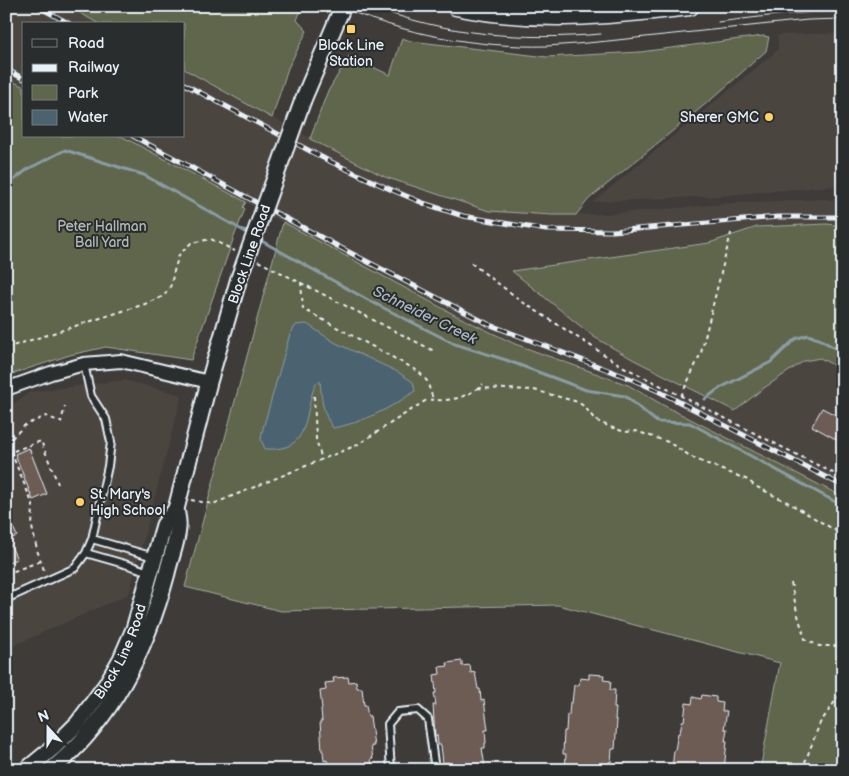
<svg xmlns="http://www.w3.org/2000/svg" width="849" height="776" viewBox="0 0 849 776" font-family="'Balsamiq Sans',sans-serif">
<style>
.built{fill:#4c4541}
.green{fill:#60664c;stroke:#a4aca2}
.water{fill:#4b636f;stroke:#8a9ca6}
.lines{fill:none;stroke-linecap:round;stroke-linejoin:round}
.stream{stroke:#8a9ca6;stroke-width:3}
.building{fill:#6c5c53;stroke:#e8f1f8}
.service-casing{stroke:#e8f1f8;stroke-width:10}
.minor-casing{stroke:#e8f1f8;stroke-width:16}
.tertiary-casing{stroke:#e8f1f8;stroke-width:19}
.secondary-casing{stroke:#e8f1f8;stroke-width:21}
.path{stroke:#e8f1f8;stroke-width:2;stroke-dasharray:4 4;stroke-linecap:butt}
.service{stroke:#2a2d2e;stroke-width:6}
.minor{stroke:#2a2d2e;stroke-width:12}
.tertiary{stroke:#2a2d2e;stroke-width:15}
.secondary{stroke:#2a2d2e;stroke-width:18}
.tram{stroke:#e8f1f8;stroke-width:1}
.rail-casing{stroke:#e8f1f8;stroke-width:5}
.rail{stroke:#2a2d2e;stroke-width:3;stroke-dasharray:9;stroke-linecap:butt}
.tertiary-bridge-casing{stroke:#e8f1f8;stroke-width:19;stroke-linecap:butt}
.tertiary-bridge{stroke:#2a2d2e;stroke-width:15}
.poi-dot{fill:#ffd166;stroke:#2a2d2e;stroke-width:2}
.labels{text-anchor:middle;stroke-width:4;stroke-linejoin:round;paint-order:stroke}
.poi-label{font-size:14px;fill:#e8f1f8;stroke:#2a2d2e}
.park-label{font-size:14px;fill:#b2b9b3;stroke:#2a2d2e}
.street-label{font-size:14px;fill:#e8f1f8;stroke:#2a2d2e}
.water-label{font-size:15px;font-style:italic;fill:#a9b8c1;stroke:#2a2d2e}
</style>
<rect width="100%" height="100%" fill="#3e3b39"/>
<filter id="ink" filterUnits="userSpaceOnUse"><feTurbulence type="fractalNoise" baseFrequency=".02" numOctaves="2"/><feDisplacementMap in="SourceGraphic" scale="10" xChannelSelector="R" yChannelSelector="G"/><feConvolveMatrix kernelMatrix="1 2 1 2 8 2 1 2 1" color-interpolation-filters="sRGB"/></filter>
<g filter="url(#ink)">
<path class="built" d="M6,6H68L99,24H24V87L6,78Z
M843,33V185L715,196L593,202L778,50V35Z
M184,69L367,169L385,177L489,211L552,215L607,214L733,203L824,199L843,201V226L827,224L757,227L709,243L602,259L594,337L634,360L735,411L761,390L804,361L820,358L833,365L840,384L843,383V497L663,405L628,385L515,344L455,315L121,136H184Z
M124,380L182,395L129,594L6,649V409L30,392Z"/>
<path class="green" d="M68,6H303L297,20L307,31L288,68L272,118L184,69V24H99Z
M763,36L769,37L766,51L713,98L589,199L576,215H552L489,211L385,177L310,139L327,93L349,56L390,75L402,38L411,41L547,57L640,52Z
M6,78L24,87V136H121L246,202L243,207L245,209L234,237L191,360L106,347L70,355L6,376Z
M283,222L455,315L515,344L628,385L663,405L843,497V770H760L780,663L558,605L281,611L185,587Z
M827,224L843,226V383L840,385L833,365L820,358L804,361L761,390L735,411L634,360L594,337L512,271L709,243L757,227Z"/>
<path class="water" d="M307,324L334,342L398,372L413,382L415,391C391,408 362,423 333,428C322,412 322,401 320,381L316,383C302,415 313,452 265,449L261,440L262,432L290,334L296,325Z"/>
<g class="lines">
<path class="stream" d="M6,186L28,169L65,150L144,175L251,235
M258,239L368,300L455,344L506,360L586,390L625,396L657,422L690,423L843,506
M705,399L720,388L771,362L795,339L808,335L821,340L843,353"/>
</g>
<path class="building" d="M822,408L843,419V443L812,426Z
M29,448L47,494L33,500L15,454Z
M6,512L17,536L8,540L17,559L6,563Z
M462,661V666L470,665L471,673L475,672L478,689H480L481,701L484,700L488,730H485L486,743H485V748H482L485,767L472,768V770H449L448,762L443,763L441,745H438L437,735L435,736L433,705H436L434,693H436L434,675L440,674L439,667L448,666L447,663Z
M589,674L604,675L603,680L611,681L610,690H615L614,708H616L615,720H617L615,749H612L611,762H609V767L606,766V770H565L566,754H563L564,731H566L567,714L569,715L570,702L572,703L574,685H579L580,678L589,679Z
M348,677L349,682L356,681L357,688H362L364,705H366L368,717L370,716L374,746H371L373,759H371L372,764H369V770H328L327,760L324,761L323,751H322L320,721H322L321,709H322L320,691L326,690L325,683L334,682L333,678Z
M702,695L716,697V702L723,703L722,711H727L724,729H727L725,741H727L724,770H672L674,750H675L678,733H680L682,721H684L686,703L692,704L693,697L701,699Z"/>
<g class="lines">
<defs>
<path id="service" d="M92,539L154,557
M86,553L135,567L151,573
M6,599L75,568L86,553L92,539L108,466L111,442L106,419L91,396L84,364
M391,770L388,724L398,712L418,710L428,719L435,770"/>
<path id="minor" d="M6,389L51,373L84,364L121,361L209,382"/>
<g id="tertiary">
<path d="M303,100L343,6"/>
<path id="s1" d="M26,770L54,747L78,723L106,685L121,659L134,629L164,525L176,509"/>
<path d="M51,770C113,720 147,648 167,573C170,559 177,543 178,528C179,522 177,515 176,509L209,382L239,278"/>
</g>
<path id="secondary" d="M456,6C537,23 609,15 690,6"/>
</defs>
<use href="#service" class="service-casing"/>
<use href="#minor" class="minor-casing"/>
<use href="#tertiary" class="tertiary-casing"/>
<use href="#secondary" class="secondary-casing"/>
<path class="path" d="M258,261L436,352
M471,263L524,303L622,366L843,478
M301,282L303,309L418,371L427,381L433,399
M6,348L145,304L164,296L171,285L174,271L179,255L191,243L211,239L235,251
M478,388L534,390L578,402L585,407L595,420L610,427L625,432L636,431L668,442L695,459L748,480L755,486L789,503L843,535
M314,396L316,439L322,460
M681,396L701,353L731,233
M6,444L25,425L46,416L61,422L65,406
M6,451L11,452L41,441L58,484
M11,452L33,505L32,527L37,550L45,573
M191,500L213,504L357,445L425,401C434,398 437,401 445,400C461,399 472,393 483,384
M6,574L41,561
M791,583L797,612L805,639L819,646H843
M802,770L820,723L843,690"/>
<use href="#service" class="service"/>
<use href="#minor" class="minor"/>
<use href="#tertiary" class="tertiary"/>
<use href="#secondary" class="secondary"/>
<path class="tram" d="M339,6C400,34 480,48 547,46C586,44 625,39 664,35C712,30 760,25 808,20L843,19
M370,6C445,35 522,41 601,34
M718,22C760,17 801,11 843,12"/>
<defs>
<path id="rail" d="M37,6L70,24
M6,69L24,79
M184,84L327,160L385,187L423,203L463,216L546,230L613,231L778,217H843
M133,136L343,249L488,324L629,378L658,391L843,486"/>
</defs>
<use href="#rail" class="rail-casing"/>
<use href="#rail" class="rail"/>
<defs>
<path id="tertiary-bridge" d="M239,278L303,100"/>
</defs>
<use href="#tertiary-bridge" class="tertiary-bridge-casing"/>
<use href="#tertiary-bridge" class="tertiary-bridge"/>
</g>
</g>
<g class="poi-dot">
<rect x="346" y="24" width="10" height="10" rx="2.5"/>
<circle cx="769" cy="117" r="5"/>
<circle cx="80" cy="502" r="5"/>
</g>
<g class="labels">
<g class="poi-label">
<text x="351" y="50">Block Line<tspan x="351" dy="16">Station</tspan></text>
<text x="759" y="122" text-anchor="end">Sherer GMC</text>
<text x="90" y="499" text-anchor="start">St. Mary's<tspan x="90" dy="16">High School</tspan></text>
</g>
<g class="park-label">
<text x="102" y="231">Peter Hallman<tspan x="102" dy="16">Ball Yard</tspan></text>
</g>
<g class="street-label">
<text transform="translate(249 254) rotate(-71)" y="5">Block Line Road</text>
<text dy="5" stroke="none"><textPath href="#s1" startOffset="154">Block Line Road</textPath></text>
</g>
<g class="water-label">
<text transform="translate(425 315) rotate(26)" y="5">Schneider Creek</text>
</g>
</g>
<rect width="849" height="776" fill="none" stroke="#2a2d2e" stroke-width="25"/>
<rect x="12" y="12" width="824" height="751" fill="none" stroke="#e8f1f8" stroke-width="2" filter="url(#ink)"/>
<rect x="22" y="22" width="162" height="115" fill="#2a2d2e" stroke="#767b7f"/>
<rect x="32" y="39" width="25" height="8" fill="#2a2d2e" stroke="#767b7f"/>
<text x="68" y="48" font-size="15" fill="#e8f1f8">Road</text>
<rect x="32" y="64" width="25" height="8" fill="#e8f1f8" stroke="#767b7f"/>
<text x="68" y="72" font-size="15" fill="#e8f1f8">Railway</text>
<rect x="32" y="85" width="25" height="15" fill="#60664c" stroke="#767b7f"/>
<text x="68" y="98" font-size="15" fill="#e8f1f8">Park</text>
<rect x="32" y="110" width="25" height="15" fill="#4b636f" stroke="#767b7f"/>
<text x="68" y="122" font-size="15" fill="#e8f1f8">Water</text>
<g transform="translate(48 728) rotate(339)" stroke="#2a2d2e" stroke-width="4" paint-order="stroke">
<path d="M0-4L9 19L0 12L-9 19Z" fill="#e8f1f8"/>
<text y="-8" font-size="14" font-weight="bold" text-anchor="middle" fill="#e8f1f8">N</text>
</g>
</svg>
